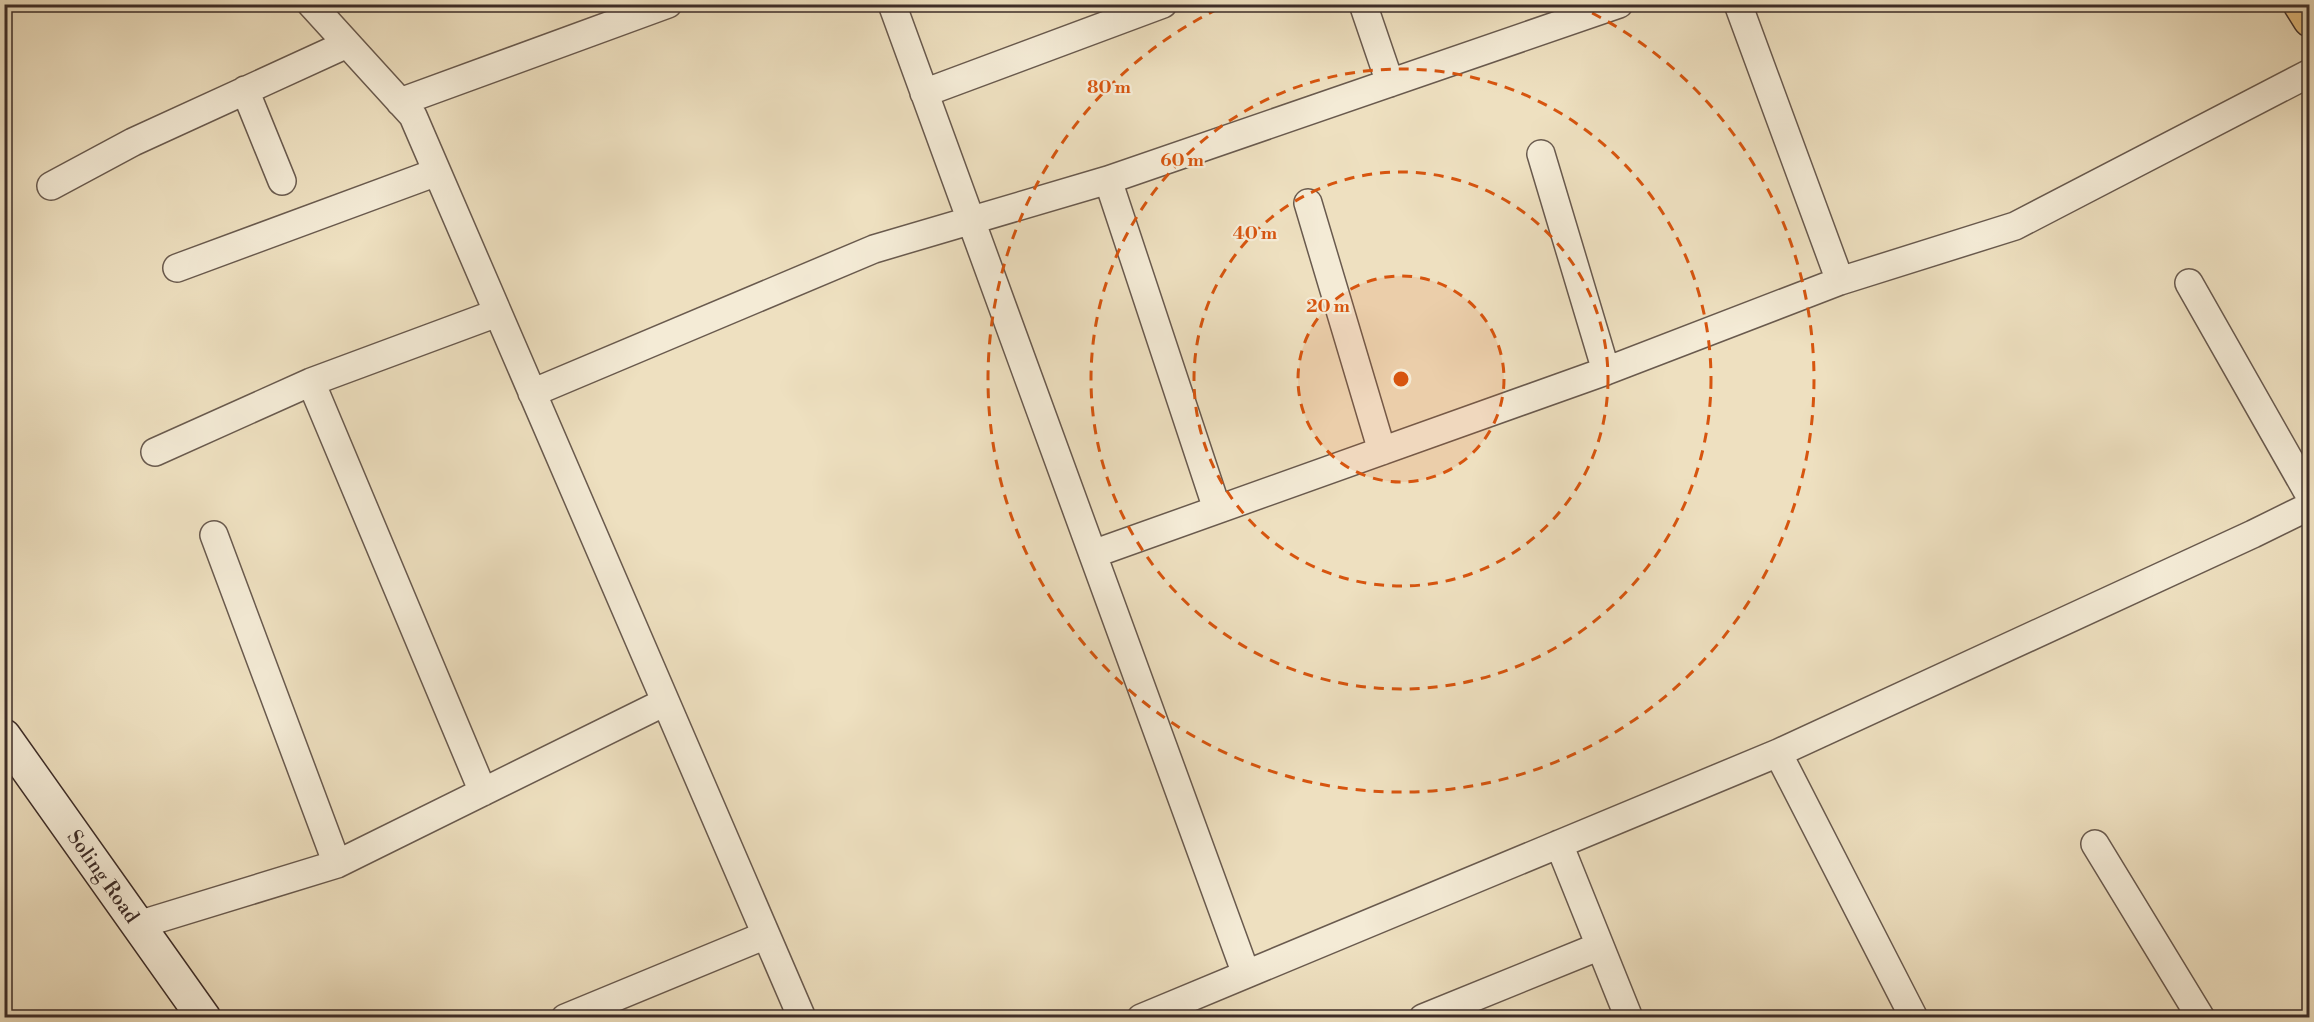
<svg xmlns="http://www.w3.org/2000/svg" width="2314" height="1022" viewBox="0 0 2314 1022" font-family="'Libre Bodoni',serif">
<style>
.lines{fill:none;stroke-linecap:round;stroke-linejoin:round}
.street-casing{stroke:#695a4e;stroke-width:30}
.secondary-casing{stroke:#3d2d28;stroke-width:36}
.primary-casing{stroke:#3d2d28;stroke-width:36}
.street{stroke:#f4ebd6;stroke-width:27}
.secondary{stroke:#f4ebd6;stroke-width:33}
.primary{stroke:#e7c080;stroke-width:33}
.ring{fill:none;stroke:#d7550f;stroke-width:3;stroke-dasharray:10 8}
.labels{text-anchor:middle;stroke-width:4.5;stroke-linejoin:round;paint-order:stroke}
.street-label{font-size:20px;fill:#3d2d28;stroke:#f4ebd6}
.centre{fill:#d7550f;stroke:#f4ebd6;stroke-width:3}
.ring-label{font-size:18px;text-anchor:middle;font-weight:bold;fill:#d7550f;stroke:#f4ebd6;stroke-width:4.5;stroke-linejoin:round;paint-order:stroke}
</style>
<rect width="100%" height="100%" fill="#eee0c0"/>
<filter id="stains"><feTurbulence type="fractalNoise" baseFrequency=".00333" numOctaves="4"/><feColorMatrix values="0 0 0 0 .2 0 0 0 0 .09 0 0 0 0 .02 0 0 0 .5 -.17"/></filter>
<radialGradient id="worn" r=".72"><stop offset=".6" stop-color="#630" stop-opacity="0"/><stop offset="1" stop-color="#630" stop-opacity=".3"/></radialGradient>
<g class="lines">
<defs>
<path id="street" d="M311,4L413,116L802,1018
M892,4L1246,974
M1363,4L1390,83
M245,90L282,181
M924,93L1163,4
M400,102L668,4
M1108,180L1619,4
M51,186L133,142L347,44
M1308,203L1382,451
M177,268L437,172
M1840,281L2015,226L2310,73
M2189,283L2310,496
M1606,371L1840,281L1738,4
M311,382L483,792
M532,393L874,249L1108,180L1217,509
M155,452L311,382L497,313
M214,535L337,864
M1093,554L1606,371L1541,154
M1778,753L1914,1018
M1559,844L1629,1018
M2095,844L2201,1018
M138,925L337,864L665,702
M565,1018L766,935
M1141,1018L1778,753L2253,534L2310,506
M1423,1018L1600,946"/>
<g id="secondary">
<path id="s1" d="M4,736L204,1018"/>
</g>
<path id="primary" d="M2300,4L2310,20"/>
</defs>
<use href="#street" class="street-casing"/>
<use href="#secondary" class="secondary-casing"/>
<use href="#primary" class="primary-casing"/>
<use href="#street" class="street"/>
<use href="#secondary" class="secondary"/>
<use href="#primary" class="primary"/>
</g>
<circle cx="1401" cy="379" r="103" fill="#d7550f" fill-opacity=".12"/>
<g class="ring">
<circle cx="1401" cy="379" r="103"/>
<circle cx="1401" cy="379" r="207"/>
<circle cx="1401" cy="379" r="310"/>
<path d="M1576 5A413 413 0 1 1 1226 5"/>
</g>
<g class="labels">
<g class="street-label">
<text dy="7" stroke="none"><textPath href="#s1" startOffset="172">Soling Road</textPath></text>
</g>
</g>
<circle cx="1401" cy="379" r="9" class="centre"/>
<g class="ring-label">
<text x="1109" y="93">80 m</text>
<text x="1182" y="166">60 m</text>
<text x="1255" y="239">40 m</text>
<text x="1328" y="312">20 m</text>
</g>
<rect width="2314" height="1022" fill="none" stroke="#eee0c0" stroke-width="24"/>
<rect x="6" y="6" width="2302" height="1010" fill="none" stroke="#3d2d28" stroke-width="3"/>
<rect x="12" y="12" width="2290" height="998" fill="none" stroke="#3d2d28" stroke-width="1.5"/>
<rect width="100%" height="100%" filter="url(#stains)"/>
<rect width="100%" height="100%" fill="url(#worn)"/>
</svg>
